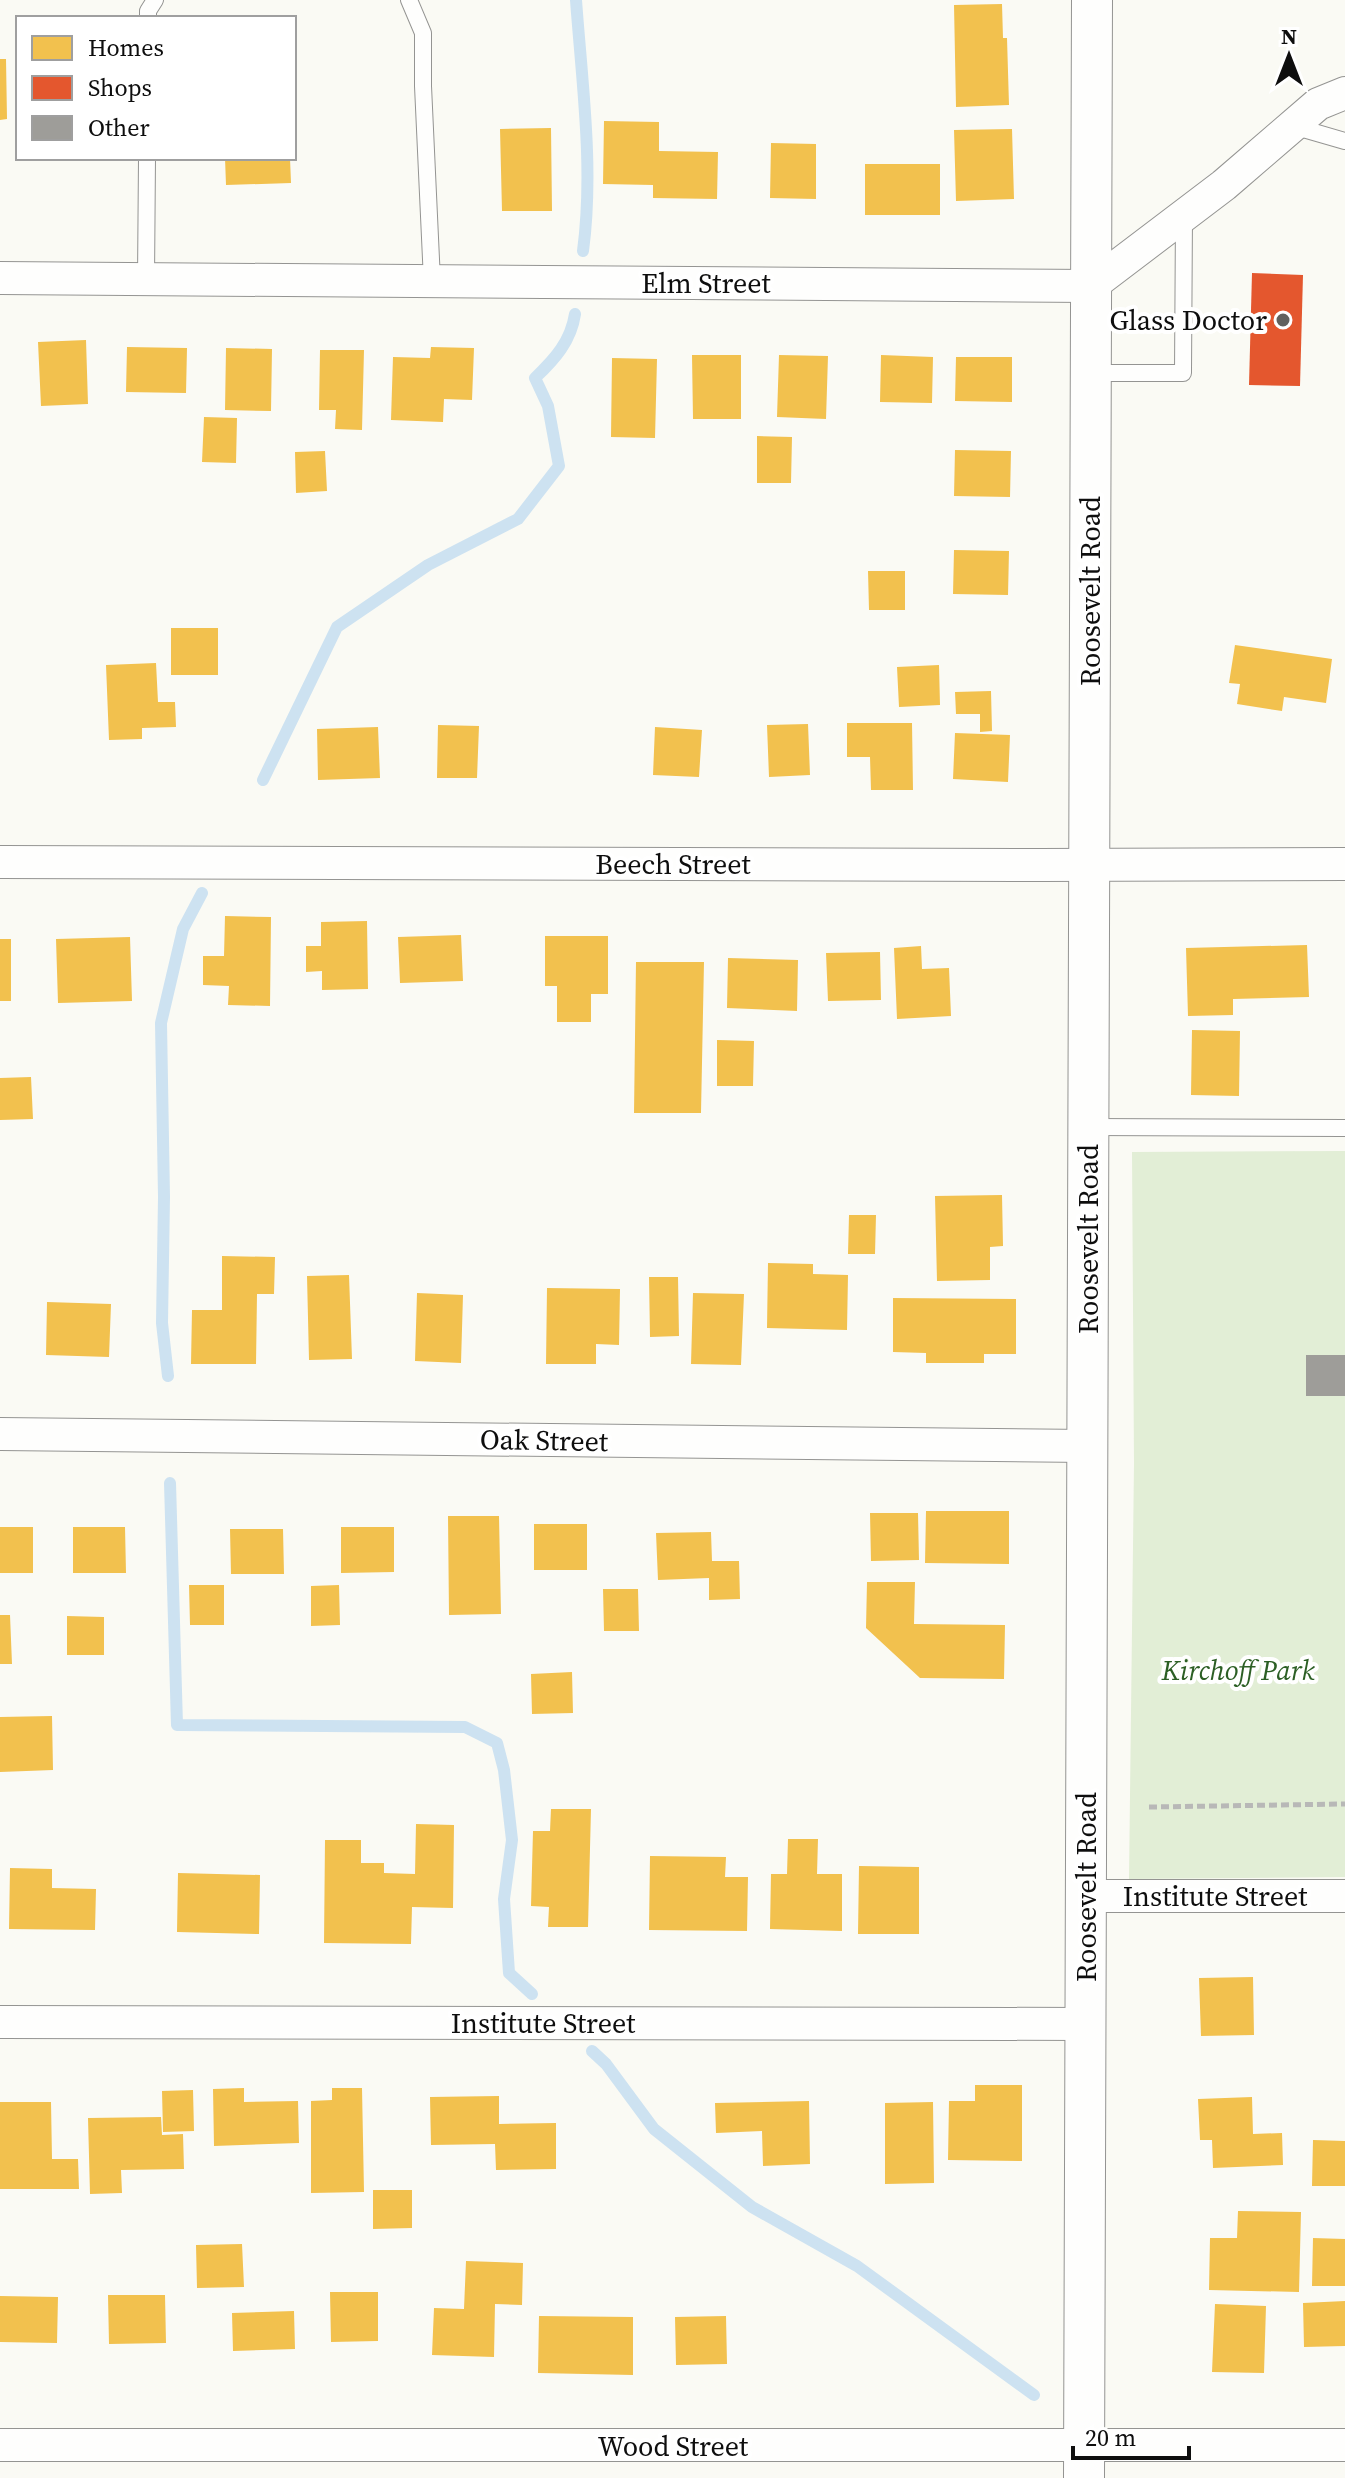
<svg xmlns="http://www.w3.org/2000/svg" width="1345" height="2478" viewBox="0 0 1345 2478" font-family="'Source Serif 4',serif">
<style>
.green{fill:#e2eed6}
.homes{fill:#f2c14e}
.shops{fill:#e4572e}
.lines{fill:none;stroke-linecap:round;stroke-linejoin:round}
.stream{stroke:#cde2f1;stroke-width:12}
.building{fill:#9e9d99}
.service-casing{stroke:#949492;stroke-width:18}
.minor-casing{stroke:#949492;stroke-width:34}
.tertiary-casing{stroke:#949492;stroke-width:42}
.path{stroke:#b8b8b7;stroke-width:5;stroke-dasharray:8 4;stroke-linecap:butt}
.service{stroke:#fefefd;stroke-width:16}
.minor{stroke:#fefefd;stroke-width:32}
.tertiary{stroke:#fefefd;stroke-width:40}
.poi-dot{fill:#61615e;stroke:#fff;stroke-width:3}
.labels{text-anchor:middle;stroke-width:8;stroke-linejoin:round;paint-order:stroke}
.street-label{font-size:28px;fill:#0e0e0e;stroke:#fff}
.poi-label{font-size:28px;fill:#0e0e0e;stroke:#fff;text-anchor:end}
.park-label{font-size:28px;font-style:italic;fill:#2c5f25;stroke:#fff}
</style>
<rect width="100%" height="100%" fill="#fafaf4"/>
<path class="green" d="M1345,1151V1877L1129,1879L1134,1463L1132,1152Z"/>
<path class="homes" d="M1002,4L1003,38H1007L1009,105L956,107L954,5Z
M0,59H6L7,119L0,120Z
M604,121L659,122V151L718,152L717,199L653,198V185L603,184Z
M551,128L552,211H502L500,129Z
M1012,129L1014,199L956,201L954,130Z
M771,143L816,144V199L770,198Z
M225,158H290L291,183L226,185Z
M865,164H940V215H865Z
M86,340L88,404L41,406L38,342Z
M127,347L187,348L186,393L126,392Z
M431,347L474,348L472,400L444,399L443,422L391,420L393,357L430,358Z
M226,348L272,349L271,411L225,410Z
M320,350H364L362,430L335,429L336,410H319Z
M692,355H741V419H693Z
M779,355L828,356L826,419L777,417Z
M881,355L933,357L932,403L880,402Z
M956,357H1012V402L955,401Z
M612,358L657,359L655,438L611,437Z
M204,417L237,418L236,463L202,462Z
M757,436L792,437L791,483H757Z
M955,450L1011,451L1010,497L954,496Z
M325,451L327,491L296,493L295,452Z
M954,550L1009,551L1008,595L953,594Z
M868,571H905V610H869Z
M171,628H218V675H171Z
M1235,645L1332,659L1326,703L1284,697L1282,711L1237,704L1240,684L1229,683Z
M156,663L158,702H175L176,727L142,728V739L109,740L106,665Z
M939,665L940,705L899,707L897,667Z
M991,691L992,731L980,732V714H956L955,692Z
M847,723H912L913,790H871L870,757H847Z
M808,724L810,775L769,777L767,725Z
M438,725L479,726L477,778H437Z
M378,727L380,778L318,780L317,729Z
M655,727L702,730L699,777L653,775Z
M955,733L1010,735L1008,782L953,779Z
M225,916L271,917L270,1006L228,1005L229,986L203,985V956H224Z
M367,921L368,989L322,990V971L306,972V946H321V922Z
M461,935L463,981L400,983L398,937Z
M545,936H608V994H591V1022H557V986H545Z
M130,937L132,1001L58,1003L56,939Z
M0,939H11V1001H0Z
M1307,945L1309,997L1233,999V1015L1188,1016L1186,948Z
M921,946L922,969L949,968L951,1016L897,1019L894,948Z
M880,952L881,1000L828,1001L826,953Z
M728,958L798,960L797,1011L727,1008Z
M636,962H704L701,1113H634Z
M1192,1030L1240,1031L1239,1096L1191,1095Z
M717,1040L754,1041L753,1086H717Z
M31,1077L33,1119L0,1120V1078Z
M1002,1195L1003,1246L990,1247V1280L937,1281L935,1196Z
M849,1215H876L875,1254H848Z
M222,1256L275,1257L274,1294H257L256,1364H191L192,1310H222Z
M768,1263L813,1264V1274L848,1275L847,1330L767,1328Z
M349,1275L352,1359L309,1360L307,1276Z
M649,1277H678L679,1336L650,1337Z
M547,1288L620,1289L619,1345L596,1344V1364H546Z
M417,1293L463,1295L461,1363L415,1361Z
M693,1293L744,1294L741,1365L691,1364Z
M893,1298L1016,1299V1354H984V1363H926V1353L893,1352Z
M47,1302L111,1304L109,1357L46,1355Z
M926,1511H1009V1564L925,1563Z
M870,1513H918L919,1560L871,1561Z
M448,1516H499L501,1614L449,1615Z
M534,1524H587V1570H534Z
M0,1527H33V1573H0Z
M73,1527H125L126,1573H73Z
M341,1527H394V1572L341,1573Z
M230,1529H283L284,1574H231Z
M711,1532L712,1561H739L740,1599L709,1600V1578L658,1580L656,1533Z
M867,1582H915L914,1624L1005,1625L1004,1679L920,1678L866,1628Z
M189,1585H224V1625H190Z
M339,1585L340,1625L311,1626V1586Z
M603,1589H638L639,1631H604Z
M0,1615H10L12,1664H0Z
M67,1616L104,1617V1655H67Z
M572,1672L573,1713L532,1714L531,1674Z
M52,1716L53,1770L0,1772V1717Z
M551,1809H591L588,1927H548L549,1907L531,1906L533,1831H550Z
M416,1824L454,1825L453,1908L412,1907L411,1944L324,1943L325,1840H361V1863H384V1873L415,1874Z
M788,1839H818L817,1874H842V1931L770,1929L771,1874H787Z
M650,1856L726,1857L725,1877H748L747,1931L649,1930Z
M859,1866L919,1867V1934H858Z
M10,1868L52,1869V1888L96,1889L95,1930L9,1929Z
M178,1873L260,1875L259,1934L177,1932Z
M1253,1977L1254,2035L1201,2036L1199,1978Z
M975,2085H1022V2161L948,2160L949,2101H975Z
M244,2088V2102L298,2101L299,2143L214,2146L213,2089Z
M332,2088H362L364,2192L311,2193V2101L332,2100Z
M193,2090L194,2131L163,2132L162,2091Z
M499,2096V2124L556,2123V2169L496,2170L495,2144L431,2145L430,2097Z
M1252,2097L1253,2134L1282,2133L1283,2165L1213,2168L1212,2140H1200L1198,2099Z
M809,2101L810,2164L763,2166L762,2131L716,2133L715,2103Z
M0,2102H51L52,2159H78L79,2189H0Z
M933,2102L934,2183L885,2184V2103Z
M161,2117L162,2135L183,2134L184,2169L121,2170L122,2193L90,2194L88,2118Z
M1313,2140L1345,2141V2186H1312Z
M373,2190H412V2228L373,2229Z
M1238,2211L1301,2212L1299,2292L1209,2290L1210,2238H1237Z
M1313,2238L1345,2239V2286H1312Z
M242,2244L244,2287L197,2288L196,2245Z
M466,2261L523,2263L522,2305L495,2304L494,2357L432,2355L434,2308L464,2309Z
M330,2292H378V2341L331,2342Z
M108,2295H165L166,2343L109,2344Z
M0,2296L58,2297L57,2343L0,2342Z
M1345,2301V2346L1304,2347L1303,2303Z
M1215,2304L1266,2306L1264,2373L1212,2372Z
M294,2311L295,2349L233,2351L232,2313Z
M539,2316L633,2317V2375L538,2373Z
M726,2316L727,2364L676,2365L675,2317Z"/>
<path class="shops" d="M1252,273L1303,275L1300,386L1249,385Z"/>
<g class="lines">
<path class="stream" d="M576,0C582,83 594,169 583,251
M263,780L337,627L428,565L518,519L559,466L548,406L535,378C555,359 571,341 575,314
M168,1376L162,1323L164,1197L161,1023L183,929L202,893
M170,1483L177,1725L465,1727L497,1743L504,1770L512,1840L504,1899L509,1973L532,1994
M592,2051L606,2064L654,2129L752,2207L857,2266L1034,2395"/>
</g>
<path class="building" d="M1306,1355H1345V1396H1306Z"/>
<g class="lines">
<defs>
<path id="service" d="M409,0L423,33V86L432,281
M148,18V11L155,0
M1293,126L1345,141
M146,279L147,158
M1092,373H1183L1184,215
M1090,1127L1345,1128"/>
<path id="minor" d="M0,278L1091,286L1224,185L1318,104L1345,93
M0,862L1039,865L1345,864
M0,1434L1087,1446
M1086,1896H1345
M0,2022L1085,2024
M0,2445H1345"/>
<path id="tertiary" d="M1084,2478L1092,0"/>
</defs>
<use href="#service" class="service-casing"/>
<use href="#minor" class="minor-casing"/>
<use href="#tertiary" class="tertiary-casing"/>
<path class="path" d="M1149,1807L1345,1804"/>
<use href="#service" class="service"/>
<use href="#minor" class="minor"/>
<use href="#tertiary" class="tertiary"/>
</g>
<circle class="poi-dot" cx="1283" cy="320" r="8"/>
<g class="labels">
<g class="street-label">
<text x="706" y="293">Elm Street</text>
<text transform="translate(1090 591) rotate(-90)" y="10">Roosevelt Road</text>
<text x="673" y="874">Beech Street</text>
<text transform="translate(1088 1239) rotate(-90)" y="10">Roosevelt Road</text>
<text transform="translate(544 1440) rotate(1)" y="10">Oak Street</text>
<text transform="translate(1086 1887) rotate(-90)" y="10">Roosevelt Road</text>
<text x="1215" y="1906">Institute Street</text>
<text x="543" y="2033">Institute Street</text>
<text x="673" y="2456">Wood Street</text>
</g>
<g class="poi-label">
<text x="1267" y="330">Glass Doctor</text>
</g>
<g class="park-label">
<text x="1238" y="1680">Kirchoff Park</text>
</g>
</g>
<rect x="16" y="16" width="280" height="144" fill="#ffffff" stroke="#9f9f9f" stroke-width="2"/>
<rect x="32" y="36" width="40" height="24" fill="#f2c14e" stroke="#9f9f9f" stroke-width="2"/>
<text x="88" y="56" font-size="24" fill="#0e0e0e">Homes</text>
<rect x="32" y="76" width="40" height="24" fill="#e4572e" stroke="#9f9f9f" stroke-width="2"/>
<text x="88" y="96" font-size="24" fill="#0e0e0e">Shops</text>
<rect x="32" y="116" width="40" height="24" fill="#9e9d99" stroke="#9f9f9f" stroke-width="2"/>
<text x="88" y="136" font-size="24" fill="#0e0e0e">Other</text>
<g transform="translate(1289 56)" stroke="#ffffff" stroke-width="6" paint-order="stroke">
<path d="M0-6L14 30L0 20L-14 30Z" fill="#0e0e0e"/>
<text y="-12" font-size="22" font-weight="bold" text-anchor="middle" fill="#0e0e0e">N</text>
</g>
<path d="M1073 2446v12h116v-12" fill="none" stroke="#0e0e0e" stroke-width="4"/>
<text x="1085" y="2446" font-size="24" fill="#0e0e0e" stroke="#ffffff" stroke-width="6" paint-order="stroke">20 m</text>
</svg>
